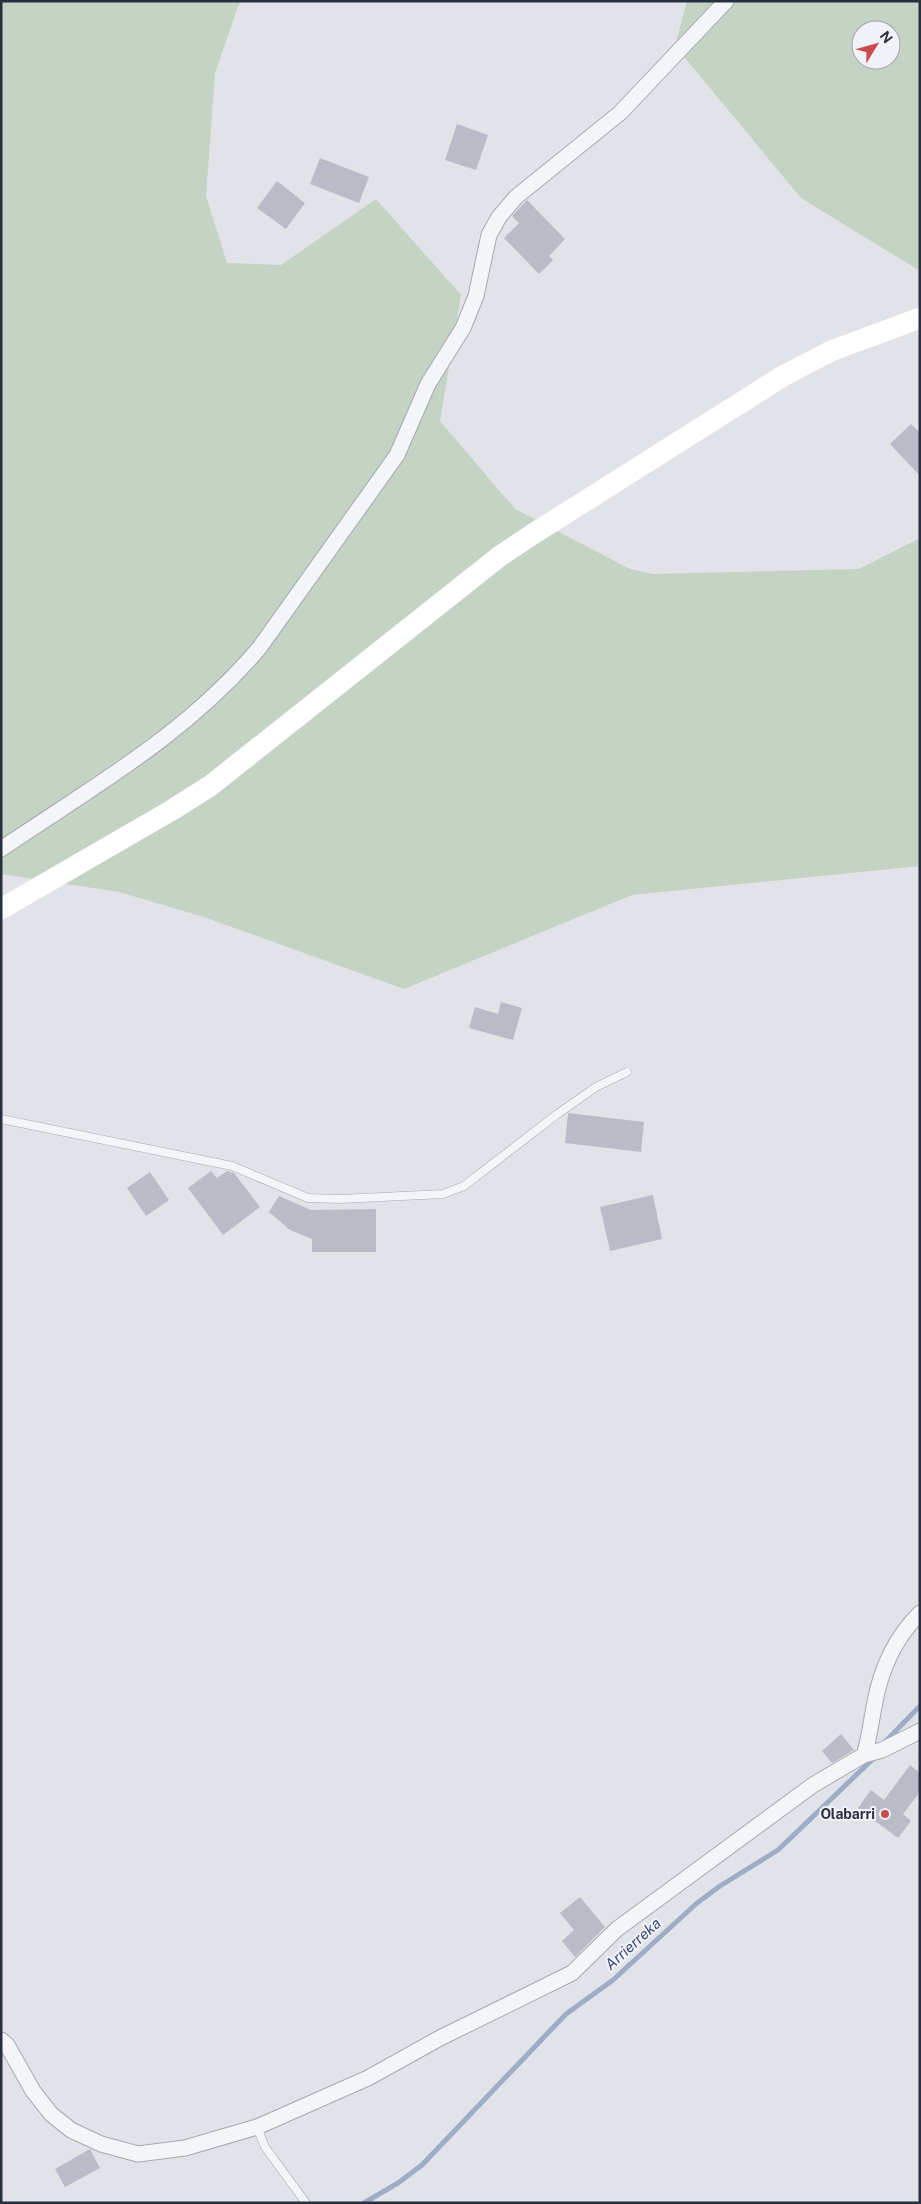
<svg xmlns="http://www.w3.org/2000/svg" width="921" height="2204" viewBox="0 0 921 2204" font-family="'Public Sans',sans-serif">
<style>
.green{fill:#c4d3c3;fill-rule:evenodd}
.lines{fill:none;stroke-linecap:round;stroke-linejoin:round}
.stream{stroke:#9eacc8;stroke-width:5}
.building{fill:#b9bcc6}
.lane-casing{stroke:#a6a9b3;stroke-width:9}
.street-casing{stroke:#a6a9b3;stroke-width:17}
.lane{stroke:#f4f5f8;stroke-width:8}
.street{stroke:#f4f5f8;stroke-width:15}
.secondary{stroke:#fff;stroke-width:21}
.poi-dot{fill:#c94c4c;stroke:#f1f2f7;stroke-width:2}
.labels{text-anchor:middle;stroke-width:4;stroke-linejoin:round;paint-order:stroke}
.poi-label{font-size:14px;font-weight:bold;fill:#2a2f40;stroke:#f1f2f7;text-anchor:end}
.water-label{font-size:15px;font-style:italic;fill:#364872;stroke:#f1f2f7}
</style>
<rect width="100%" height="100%" fill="#e1e3e9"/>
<path class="green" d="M1,1H241L237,9L215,73L206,196L227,263L281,265L376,199L461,295L440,421L515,509L630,569L652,574L859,569L920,538V866L632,895L404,989L204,917L119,892L1,874Z
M687,1H920V271L801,198L675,46ZM861,30H891V60H861Z"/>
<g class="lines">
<path class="stream" d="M882,1745L920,1706
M364,2203L398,2183L422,2165L566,2014L613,1980L697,1903L720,1886L778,1850L875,1757"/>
</g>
<path class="building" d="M457,124L488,135L476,170L445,160Z
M320,158L369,177L359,203L310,184Z
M277,181L305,203L286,229L257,208Z
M527,200L565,239L549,256L553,260L539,274L504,238L519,223L512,216Z
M911,424L920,433V476L890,444Z
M501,1002L522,1008L513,1040L469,1028L475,1007L498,1014Z
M568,1113L644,1122L641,1152L565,1143Z
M211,1171L217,1178L227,1171L234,1173L260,1207L223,1235L188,1188Z
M150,1172L169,1200L146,1216L127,1188Z
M653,1195L662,1239L610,1251L600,1207Z
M279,1196L311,1210L376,1209V1252H312V1239L290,1230L269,1212Z
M841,1734L854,1750L832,1763L822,1751Z
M910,1765L920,1773V1792L903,1814L911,1821L898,1838L858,1808L871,1790L884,1800Z
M580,1897L605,1927L575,1957L562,1941L574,1930L560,1913Z
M90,2149L100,2168L65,2187L55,2169Z"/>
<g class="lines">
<defs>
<path id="lane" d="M1,1119L232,1166L308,1198L341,1199L443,1194L464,1186L556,1115L596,1087L627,1072
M257,2127L265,2147L306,2203"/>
<path id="street" d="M1,849C94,786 187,734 260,647L397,455L428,384L463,328L476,296L489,235L499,217L516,197L620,113L726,1
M864,1755L882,1750L920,1731
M1,2040L7,2045L33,2091L51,2114L71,2130L101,2144L138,2154L185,2148L257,2127L368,2078L440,2038L572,1973L617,1929L813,1785L864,1755C870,1737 871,1720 875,1702C881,1669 896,1637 920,1613"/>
</defs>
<use href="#lane" class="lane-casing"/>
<use href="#street" class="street-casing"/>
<use href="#lane" class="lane"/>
<use href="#street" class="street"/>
<path class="secondary" d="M1,909L172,810L210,786L500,556L533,534L783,376L831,351L920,318"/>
</g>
<circle class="poi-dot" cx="885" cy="1814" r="5"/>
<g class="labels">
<g class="poi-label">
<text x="875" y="1819">Olabarri</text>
</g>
<g class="water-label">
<text transform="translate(633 1944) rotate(-42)" y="5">Arrierreka</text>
</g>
</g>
<rect width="921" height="2204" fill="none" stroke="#2a2f40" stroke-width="5"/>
<g transform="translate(876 45) rotate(53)"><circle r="24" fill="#f1f2f7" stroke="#a1a4ae"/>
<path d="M0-4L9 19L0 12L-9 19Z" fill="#c94c4c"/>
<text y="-8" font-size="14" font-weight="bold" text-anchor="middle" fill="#2a2f40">N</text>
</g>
</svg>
